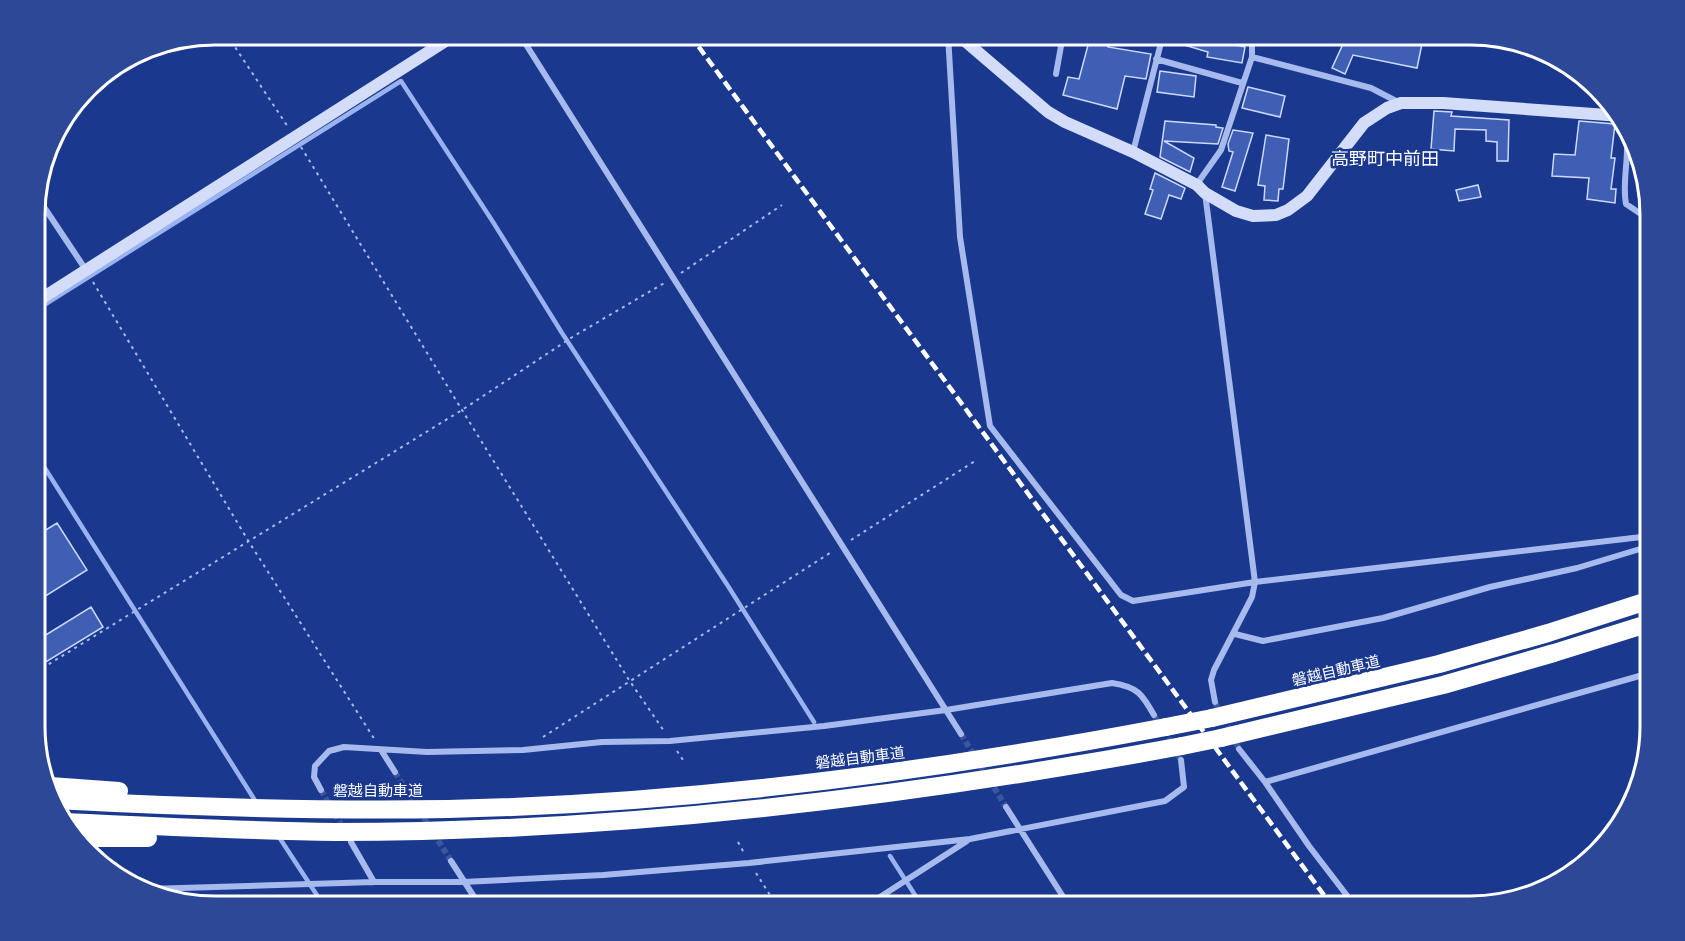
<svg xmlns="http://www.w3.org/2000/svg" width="1685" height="941" viewBox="0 0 1685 941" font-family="'Roboto Condensed','Noto Sans JP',sans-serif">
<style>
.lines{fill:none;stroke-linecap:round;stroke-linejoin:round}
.stream{stroke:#99b2f0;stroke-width:4.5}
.building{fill:#3e5fb3;stroke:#ccd9fa;stroke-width:1.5}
.street-tunnel{stroke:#3c569e;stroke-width:6;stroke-dasharray:6 3;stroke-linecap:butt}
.path{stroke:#a6baee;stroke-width:2;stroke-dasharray:3 4.5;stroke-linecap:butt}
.street{stroke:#a6baee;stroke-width:6}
.secondary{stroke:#d3ddfa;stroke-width:12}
.highway{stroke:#fff;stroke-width:18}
.rail{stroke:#fff;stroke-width:4.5;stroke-dasharray:10 4.5;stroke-linecap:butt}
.highway-bridge{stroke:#fff;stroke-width:18}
.labels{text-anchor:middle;stroke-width:5;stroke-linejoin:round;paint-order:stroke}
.street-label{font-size:15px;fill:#fff;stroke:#1a388d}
.quarter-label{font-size:18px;fill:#fff;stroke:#1a388d}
.rim{fill:none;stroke:#fff;stroke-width:3}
</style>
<rect width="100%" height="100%" fill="#1a388d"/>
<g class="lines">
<path class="stream" d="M36,310L401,81L493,222L562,333L728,586L814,722
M36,454L256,802
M279,837L324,906
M890,856L922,906"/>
</g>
<path class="building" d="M1091,34H1111L1108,47L1151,54L1146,79L1125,76L1117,109L1063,95L1068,77L1079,79Z
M1168,34H1233L1231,44L1245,47L1242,63L1207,57L1208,52L1167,40Z
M1344,34H1424L1417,68L1353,55L1345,74L1332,68L1343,44Z
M1160,71L1196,76L1194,97L1157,92Z
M1248,87L1285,96L1280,117L1242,108Z
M1434,111L1452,112L1451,116L1509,120L1508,161H1497V142L1486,141V130L1455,129L1454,151L1431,149Z
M1165,121L1216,125V127L1223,128L1218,144L1164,141L1194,158L1190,172L1160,157Z
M1579,121L1615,124L1611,158H1615L1611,189H1616L1615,203L1587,199L1589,178L1552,176L1554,154L1575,155Z
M1233,130L1253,133L1235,191L1222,187L1233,152L1229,151L1228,144Z
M1266,135L1289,139L1283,189H1279L1278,201L1264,200L1265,186L1258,185Z
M1155,173L1185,188L1181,199L1169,195L1161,219L1145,214L1153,190L1150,189Z
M1478,185L1481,197L1459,201L1456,190Z
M57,523L87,570L36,602V536Z
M91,607L103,627L36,668V641Z"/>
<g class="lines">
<path class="street-tunnel" d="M1215,702L1239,749
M1154,715L1181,760
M961,734L1006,807
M395,772L451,861
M321,790L343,828"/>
<path class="path" d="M227,35L288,127
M301,147L462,410L629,680L664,731
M681,273L782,205
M93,282L249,542L375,740
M851,540L975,461
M36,672L462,410L574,336L666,282
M543,737L833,551
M677,751L685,763
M738,842L744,853
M756,873L777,906"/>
<path class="street" d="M520,35L961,734
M948,35L960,237L990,426L1121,595L1133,601L1255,582L1650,536
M1252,57L1371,88L1400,103
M1156,59L1242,83
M1056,74L1063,35
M1624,127C1632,153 1621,178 1626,204L1641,214L1650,215
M1133,152L1163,35
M1197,184L1221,150L1252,57V35
M1205,193L1255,582L1252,597L1214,670L1211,680L1215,702
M36,195L86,270
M1235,634L1263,641L1383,618L1490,587L1577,568L1650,546
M1239,749L1265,782L1309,846L1355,906
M381,750L395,772
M1265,782L1650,673
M321,790L314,777L315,766L329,751L344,747L427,752L523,750L602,742L670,741L824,726L946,710L1112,683C1138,687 1142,694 1154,715
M1006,807L1069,906
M351,842L374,882
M451,861L480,906
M148,889L374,882H463L603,875L749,863L970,839L1165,801L1184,787L1181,760
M866,906L967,841"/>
<path class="secondary" d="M958,35L1048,112L1065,122L1133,152L1197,185L1205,193L1236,211L1253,216L1276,215L1288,210L1307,196L1364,123L1387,108L1401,103H1443L1621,116
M36,302L455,35"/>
<path class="highway" d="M1212,718L1439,664L1548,633L1650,600
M1221,738L1443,685L1554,653L1650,623
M50,786L119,791
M55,800C186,807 317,811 448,809C689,804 929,772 1166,727
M88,823C171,827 254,831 336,832C620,832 903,798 1182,746
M77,838H148"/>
<path class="rail" d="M690,35L1332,906"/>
<path class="highway-bridge" d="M1166,727L1212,718
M1182,746L1221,738
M63,822L88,823"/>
</g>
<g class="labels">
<g class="street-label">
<text transform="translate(1336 671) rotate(-13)" y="5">磐越自動車道</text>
<text transform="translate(860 758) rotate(-7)" y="5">磐越自動車道</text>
<text x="378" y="796">磐越自動車道</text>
</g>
<g class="quarter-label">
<text x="1385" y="165">高野町中前田</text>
</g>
</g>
<path d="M0 0H1685V941H0ZM215 45H1470A170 170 0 0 1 1640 215V726A170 170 0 0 1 1470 896H215A170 170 0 0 1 45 726V215A170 170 0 0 1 215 45Z" fill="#2c4896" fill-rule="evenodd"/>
<path class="rim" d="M215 45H1470A170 170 0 0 1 1640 215V726A170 170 0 0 1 1470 896H215A170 170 0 0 1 45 726V215A170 170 0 0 1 215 45Z"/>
</svg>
